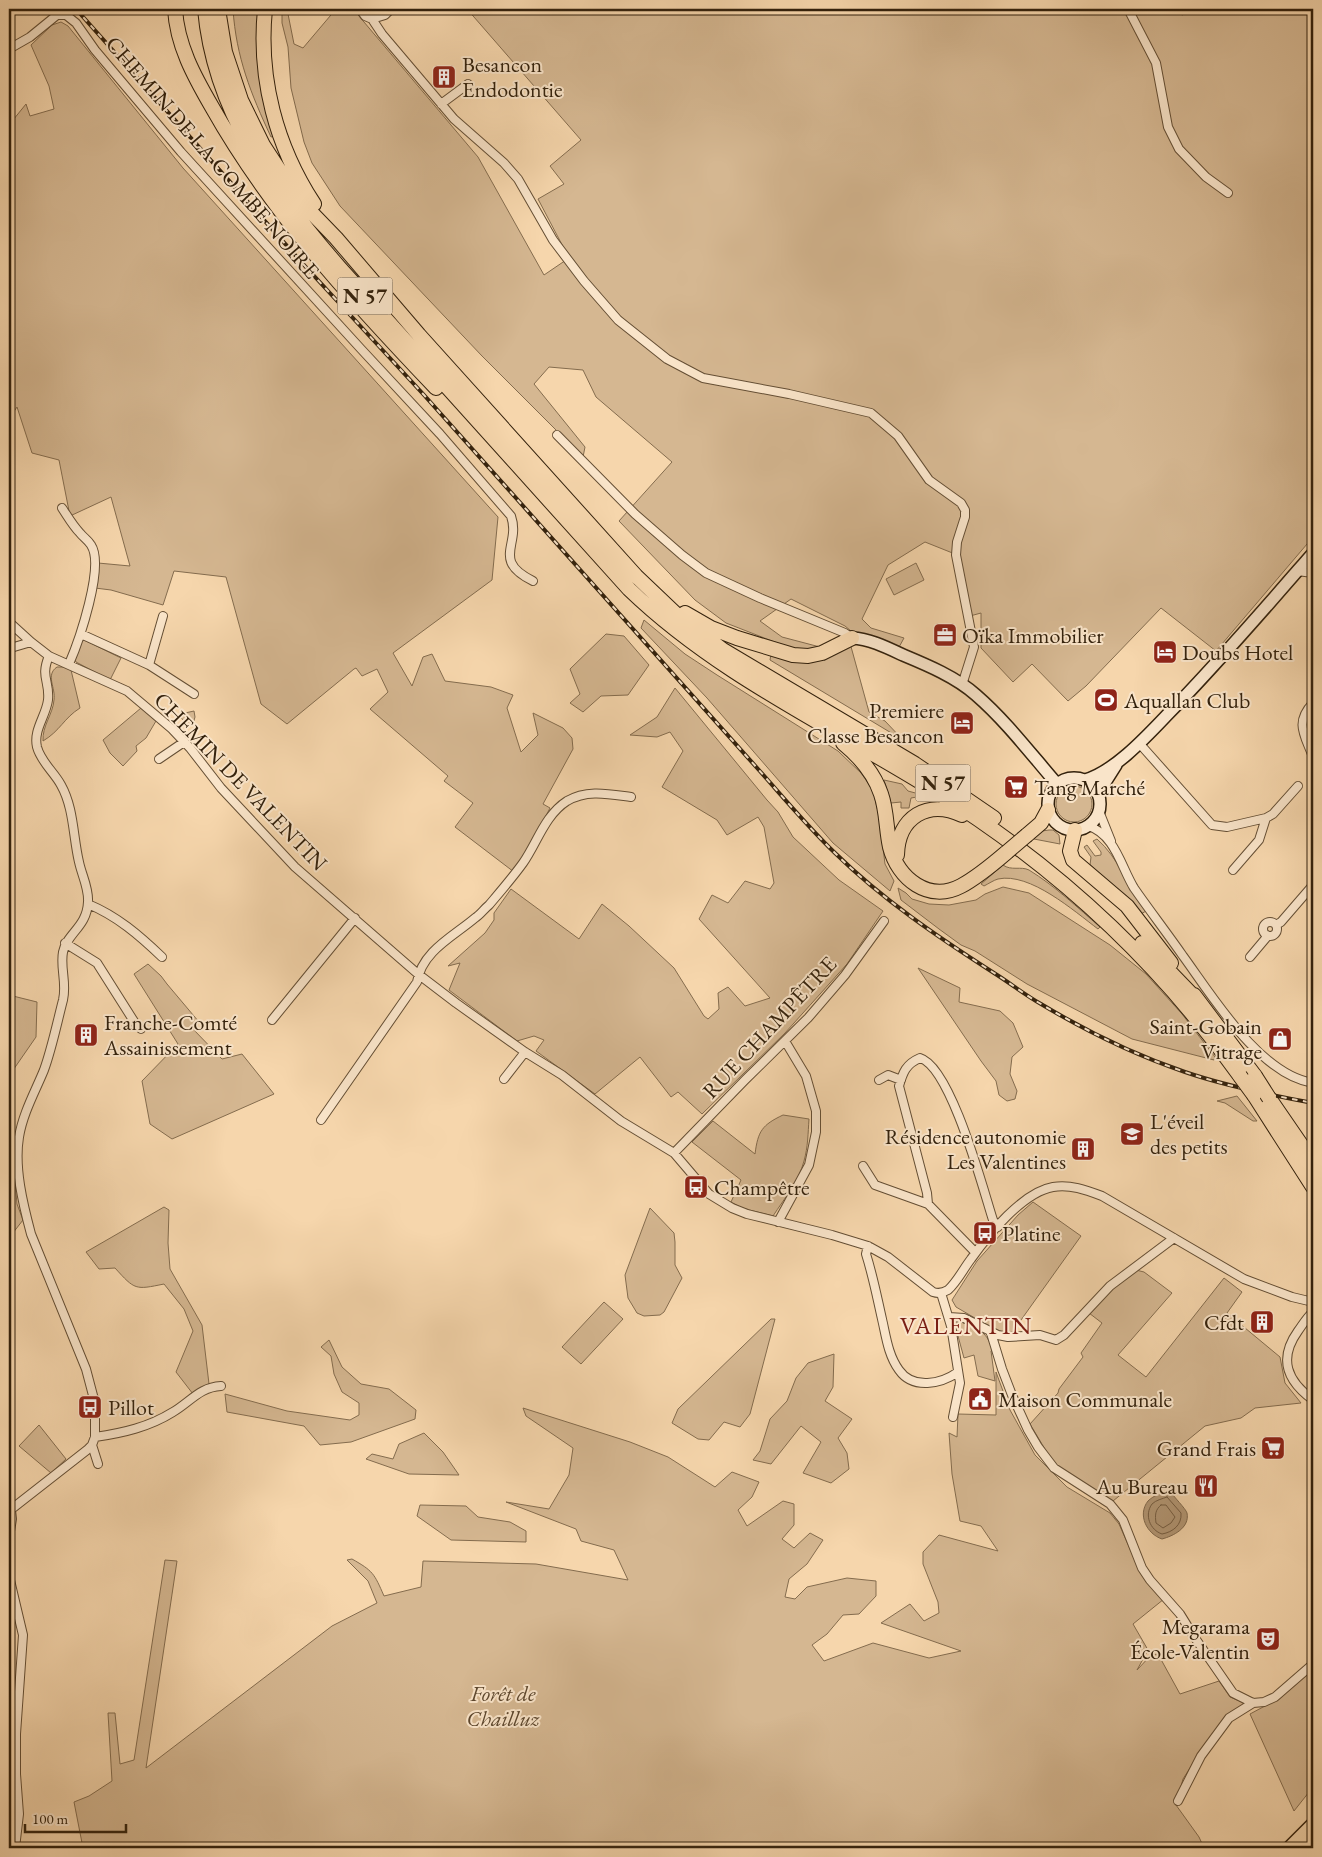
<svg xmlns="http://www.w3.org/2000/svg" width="1322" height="1857" viewBox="0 0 1322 1857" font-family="'EB Garamond',serif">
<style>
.green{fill:#d5b791;stroke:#846c4e}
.water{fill:#b49876;stroke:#80684c}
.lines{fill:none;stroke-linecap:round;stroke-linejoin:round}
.shore{stroke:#745c41;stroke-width:1}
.minor-casing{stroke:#644e34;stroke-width:10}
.secondary-casing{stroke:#33210c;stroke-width:14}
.trunk-casing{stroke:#33210c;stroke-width:16}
.motorway-casing{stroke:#33210c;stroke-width:18}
.minor{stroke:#f9e4c9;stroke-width:8}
.secondary{stroke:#f9e4c9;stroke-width:11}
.trunk{stroke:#f6d6ac;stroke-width:14}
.motorway{stroke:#f6d6ac;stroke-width:15}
.rail-casing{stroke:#33210c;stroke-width:4}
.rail{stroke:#f9e4c9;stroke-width:2;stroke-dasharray:5.5;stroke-linecap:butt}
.trunk-bridge-casing{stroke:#33210c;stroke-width:16;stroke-linecap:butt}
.trunk-bridge{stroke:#f6d6ac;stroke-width:14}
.labels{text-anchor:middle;stroke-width:4;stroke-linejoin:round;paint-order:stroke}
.shield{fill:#f9e4c9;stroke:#6e5c45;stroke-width:1}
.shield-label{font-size:21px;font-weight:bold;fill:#33210c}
.poi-label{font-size:22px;fill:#33210c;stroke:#f9e4c9;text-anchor:start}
.street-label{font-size:22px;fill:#33210c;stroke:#f9e4c9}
.park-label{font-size:22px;font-style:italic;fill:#5c462d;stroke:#f9e4c9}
.quarter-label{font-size:25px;letter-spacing:1px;fill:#7a1f14;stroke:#f9e4c9}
</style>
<rect width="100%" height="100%" fill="#f6d6ac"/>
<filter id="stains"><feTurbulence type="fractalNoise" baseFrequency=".004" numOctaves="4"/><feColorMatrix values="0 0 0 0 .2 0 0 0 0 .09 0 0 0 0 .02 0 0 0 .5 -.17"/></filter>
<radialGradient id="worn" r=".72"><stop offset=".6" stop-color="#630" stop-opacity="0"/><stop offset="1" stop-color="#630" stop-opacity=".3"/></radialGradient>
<path class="green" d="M233,9H259L257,50L260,82L275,136L271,137C251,94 236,57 233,9Z
M282,9H287L294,44L303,48L336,9H353L478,157L544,275L569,258L538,199L564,184L550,166L581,140L467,9H1160L1183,15L1185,9H1313L1311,35H1313V537L1216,651L1161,608L1086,686L1068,701L1032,664L1013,682L981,648V613L970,616L955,554L925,542L888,565L862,619L871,628L904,638L898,649L857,636L845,626L791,599L760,621L782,637L820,647L809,650L790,648L726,623L695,600L619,521L672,462L596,397L583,370L549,367L534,384L585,447L583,457L482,356L340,206L312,163L304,142L291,88L288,47L282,23Z
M61,22L68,26L183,168L498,517L492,580L393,653L412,686L423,657L432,654L445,681L491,687L513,695L507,708L521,752L538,735L533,713L563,728L572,738L573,749L543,804L550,808L530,847L514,872L455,827L473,803L444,781L448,776L370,709L388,692L377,669L362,676L356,668L354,669L287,724L261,704L226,577L174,571L163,605L111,590L95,588L98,563L130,566L111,497L70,516L59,460L32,453L17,407L9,419V125L26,104L30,116L54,109L49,86L31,45L52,25Z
M916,563L924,580L894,595L886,579Z
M644,620L685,654L717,675L838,751L861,773L873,790L879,816L885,864L894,881L890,891L833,843L707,698L641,628Z
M606,634L624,636L649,665L628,695L601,696L583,712L570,703L580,694L570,669Z
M82,639L121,658L110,680L76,662L74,658Z
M850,643L869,712L885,721L903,740L770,660L771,654L802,660Z
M57,667H64L71,670L80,708C64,718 60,731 43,741C42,726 53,714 54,700C56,688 45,675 57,667Z
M675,688L767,800L778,812L793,837L839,880L883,911L847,964L785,1033L702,1114L678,1092L671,1097L640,1057L595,1094L536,1051L544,1040L534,1036L517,1041L449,990L460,963L448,966L485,933L494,920V913L511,889L579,939L602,904L629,926L674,968L704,1016L708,1019L719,1009L718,993L728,987L745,1006L770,998L699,919L712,895L728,903L745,881L770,889L774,883L764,827L758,817L727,835L717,820L662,787L683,751L670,732L657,737L630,735L657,717Z
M141,708L156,721L146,738L136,746L137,751L123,766L110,753L103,740Z
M194,711L195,717L193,724L189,725L181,718L185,713Z
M884,780L902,784L908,791L919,794L917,797L911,798L909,808H901V802L891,803Z
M1056 804a18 18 0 1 1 36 0a18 18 0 1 1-36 0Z
M1049,830H1053L1059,835L1060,844L1034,839L1042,831Z
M1097,839C1118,857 1129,888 1146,911L1141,914L1118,890L1090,865L1091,857L1084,847L1087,845L1095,856L1101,855V852L1093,841Z
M1003,865C1011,871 1021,866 1029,870C1055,886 1078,908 1100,927L1098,929C1074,911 1030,872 998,879C994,880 988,884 984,886L981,884Z
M1003,887L1029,893L1110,945L1146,974L1182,1014L1215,1057L1214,1060L1132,1039L1027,984L975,951L961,945L939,929L901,900L898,888L906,893L912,899L929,904L949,905L976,900L985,894Z
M148,964L161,976L167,984L199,1022L193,1029L222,1059L242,1054L274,1094L172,1139L150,1124L142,1081L178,1044L134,974Z
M918,968L960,988L959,1002L1000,1011L1013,1023L1023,1047L1012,1057L1010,1074L1017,1091L1015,1099L1007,1101L999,1095L996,1081L981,1061Z
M9,995L37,1002L36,1037L9,1076Z
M1237,1096L1257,1121H1253L1225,1103L1217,1101Z
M783,1115L809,1119C808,1133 808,1147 804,1161C799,1181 784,1199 773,1216L742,1208L731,1202L741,1180L692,1142L713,1121L755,1154C758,1131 762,1125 783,1115Z
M13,1160L17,1204L23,1220L9,1238V1169Z
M1033,1202L1081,1236L1011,1334L999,1332L956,1307L952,1300L977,1261L1018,1215Z
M164,1207L169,1210L168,1243L170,1269L202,1325L209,1384L193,1394L176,1372L193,1331L184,1309L164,1284C135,1290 135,1290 115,1268L99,1269L86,1252Z
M650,1208L674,1233L675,1242V1265L682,1278L664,1312L660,1315L644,1316L637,1313L628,1298L625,1275Z
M1136,1270L1144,1272L1172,1293L1118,1355L1146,1377L1224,1278L1242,1292L1227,1313L1280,1357L1285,1383L1301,1403L1255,1408L1241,1418L1205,1426L1113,1501L1055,1466L1030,1424L1058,1393L1059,1389L1083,1357L1081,1353L1102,1323L1089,1313L1124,1278Z
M604,1302L623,1319L581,1364L562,1347Z
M771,1319H775L750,1414L740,1427L724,1422L709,1440L698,1439L672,1423L678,1409Z
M959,1321C979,1330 985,1329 993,1350L991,1351L995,1381L978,1376L974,1355L964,1358L955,1325Z
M329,1340L342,1367L361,1384L389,1389L416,1410L415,1419L351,1442L320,1445L304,1426L227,1412L225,1394L287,1411L350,1420L359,1415V1403L342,1392L334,1374L331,1356L321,1347Z
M834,1354L833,1387L825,1401L852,1419L838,1438L847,1453L849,1469L831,1483L803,1473L821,1442L801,1426L771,1464L753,1460L760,1451L770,1419L787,1401L796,1378L808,1363Z
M996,1372L1010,1410L1035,1455L1067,1487L1110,1513L1119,1524L1138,1567L1164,1599L1133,1624L1148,1650L1137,1670L1151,1655L1158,1654L1180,1694L1219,1681L1230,1697L1247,1704L1204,1746L1183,1779L1176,1805L1199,1837L1204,1848H83L74,1802L89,1796L112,1781L108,1713H115L120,1764L134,1760L165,1560L177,1561L146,1768L332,1626L377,1603L368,1581L347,1560L352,1559C373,1571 374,1573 384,1596L421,1587L423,1561L536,1564L628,1580L614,1550L581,1541L576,1529L506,1502L549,1509L569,1475L573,1448L526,1416L523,1408L630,1442L668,1457L715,1487L732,1472L759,1482L752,1497L738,1510L747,1526L783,1501L794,1504V1525L782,1539L794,1548L810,1533L823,1540L807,1564L789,1579L785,1597L795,1599L807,1587L847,1578L876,1581V1596L859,1614L843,1615L827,1634L812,1645L824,1661L873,1643L929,1658L961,1651L881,1623L910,1604L924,1621L939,1613L938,1602L923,1564V1552L939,1535L998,1551L981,1526L960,1521L952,1474L949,1433L957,1437L958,1414L996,1415Z
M39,1425L66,1459L51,1473L19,1446Z
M424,1433L443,1452L459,1475L409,1474L366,1459L372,1454L393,1459L399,1444Z
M420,1505L466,1506L478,1517L510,1522L526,1531V1542L451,1540L417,1516Z
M1313,1668V1787L1294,1811L1250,1714L1278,1699Z"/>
<path class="water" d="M1170,1491C1173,1496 1186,1509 1187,1513C1190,1528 1173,1536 1162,1539C1147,1534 1137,1515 1148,1501C1154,1495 1162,1493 1170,1491Z"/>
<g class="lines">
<path class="shore" d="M1167,1497L1181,1513C1182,1525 1173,1532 1162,1534C1150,1530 1144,1515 1152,1504C1156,1500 1162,1499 1167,1497Z
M1161,1505H1166L1175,1517L1171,1523L1163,1528L1156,1523C1155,1515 1155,1510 1161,1505Z"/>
<defs>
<path id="minor" d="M360,9L365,16L372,19L385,15L391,9
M1128,9L1156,63L1168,127L1179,149L1206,177L1228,193
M372,19L382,34L454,119L504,163L518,179L553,240L584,281L618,320L667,359L703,378L789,394L871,413L898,436L929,480L961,503L965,510V517L957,542L956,555L974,647L962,685
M9,49L30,37L57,15H66L76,23L95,50L181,152L361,349L440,434L511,516C521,545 491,560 533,581
M441,104L468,84
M557,435L635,514L682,555L706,573L760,598L845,633L852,638
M62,508C68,517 73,526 80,533C83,537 88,540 91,545C105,566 79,641 69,664
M1297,571L1313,573
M9,622L31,642L49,656L127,691L146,707L172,729L190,748L221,788L295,867L418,974L456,1003L525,1052L562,1075L621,1121L674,1153L709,1194L732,1208L747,1214L832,1235L868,1246L888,1257L933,1292C939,1294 943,1293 948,1290C957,1282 964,1268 971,1259C988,1235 1023,1192 1053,1187C1070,1184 1086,1190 1102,1196L1244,1279L1292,1297L1313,1302
M81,634L149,665L194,694
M9,645L14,647L31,642
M149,665L163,616
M1313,703C1294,723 1305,735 1313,757
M1139,743L1212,825L1227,827L1266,818L1273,814L1298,786
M159,759L184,742
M1099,811L1111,841
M1088,826C1115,834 1121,867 1134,888C1150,911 1167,933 1183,956C1213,997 1260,1075 1313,1083
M1233,870L1259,840L1266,818
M88,904C117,916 139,935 162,957
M1263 929a7 7 0 1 1 14 0a7 7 0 1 1-14 0Z
M1276,925L1281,922L1313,885
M65,943L97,963L135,1023L141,1029
M1250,957L1266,938L1267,935
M272,1020L355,918
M504,1079L525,1052
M879,1080L888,1075L901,1080
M321,1120L417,982C422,951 454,936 475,918C480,915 484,909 489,905C500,892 513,877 523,863C537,843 545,815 567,801C587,789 609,794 631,797
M674,1153L745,1080L808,1018L845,975L884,921
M863,1166L875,1185L928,1204L975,1252
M928,1204L927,1193L899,1086C903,1072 906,1064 920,1058C951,1067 983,1189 993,1220L998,1227
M778,1222L809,1165L816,1132V1111L806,1076L785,1041
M868,1246L866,1254C873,1276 877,1297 882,1319C886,1336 888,1355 899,1370C913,1390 941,1384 958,1372
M941,1293L951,1326L960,1383L953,1417
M1313,1312C1307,1317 1303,1324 1298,1331C1278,1359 1287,1381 1313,1400
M949,1317L964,1318L998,1335L1008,1337L1040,1335L1056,1340L1064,1335L1110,1286L1174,1238
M991,1333L1002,1369L1012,1395L1028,1430L1038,1447L1054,1468L1110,1504L1123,1520L1142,1568L1150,1580L1180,1614L1193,1635L1233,1693L1253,1703L1264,1702L1275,1697L1313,1664
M95,1437C123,1433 149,1427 173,1412C190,1402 200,1387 221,1386
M92,1445L98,1464
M9,1511L87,1450L92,1445L95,1437V1403L86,1369L31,1234C23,1204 14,1168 19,1137C23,1113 35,1092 44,1070C52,1048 57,1023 63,1000C67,983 60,968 63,952C67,933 87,927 88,902C89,888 82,876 79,862C73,837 74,808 61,785C54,772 41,762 37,747C33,730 46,716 48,700C50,681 40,677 49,656
M9,1537L12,1519L11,1510
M9,1576L23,1635L16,1734V1774L19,1814L15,1848
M1178,1801L1201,1756L1229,1718L1253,1703"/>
<path id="secondary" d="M852,638C870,639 886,647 903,655C927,665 956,677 976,695C1006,721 1031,754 1057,784
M1048 804a26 26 0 1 1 52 0a26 26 0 1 1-52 0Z
M1085,780C1114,772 1147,736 1168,714C1218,663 1266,607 1313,553
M1099,797L1104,784L1116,765"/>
<path id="trunk" d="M175,9C177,45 194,76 212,107C271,212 353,301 436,388
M205,9C214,112 273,191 339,267L629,589C717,674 829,725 932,789C1053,864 1158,960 1240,1076
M218,9L225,52L241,100L263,145L291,188L307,208L336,238L419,335L636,576L677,615L723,650L915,764L994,818
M265,9C258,78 276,146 314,204
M685,613L711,628L737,638L793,655L808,656L822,653L852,638
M843,743C860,757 874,773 881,794C887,811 886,829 890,847C898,879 929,903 961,886C978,877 993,864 1007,852
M1075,830L1070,851L1073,860L1127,906L1171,963
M1027,835L1041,823L1048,810
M897,855C898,817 928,799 962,815
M1142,943L1199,1002
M1194,995L1255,1076
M1254,1095L1313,1187
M1269,1098L1313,1162"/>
<path id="motorway" d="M1291,1848L1313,1826
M1306,1848L1313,1841"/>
</defs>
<use href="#minor" class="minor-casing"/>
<use href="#secondary" class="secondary-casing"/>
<use href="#trunk" class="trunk-casing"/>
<use href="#motorway" class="motorway-casing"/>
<use href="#minor" class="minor"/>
<use href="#secondary" class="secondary"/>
<use href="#trunk" class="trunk"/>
<use href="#motorway" class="motorway"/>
<defs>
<path id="rail" d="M76,9L304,265L424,395L758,769C783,797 808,827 835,853C883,900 938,937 994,973C1010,983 1025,995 1041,1004C1086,1031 1135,1055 1185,1072C1226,1086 1270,1095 1313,1103"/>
</defs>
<use href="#rail" class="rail-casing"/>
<use href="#rail" class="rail"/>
<defs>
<path id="trunk-bridge" d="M1007,852L1027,835
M1240,1076L1254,1095
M1255,1076L1269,1098"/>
</defs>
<use href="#trunk-bridge" class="trunk-bridge-casing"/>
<use href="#trunk-bridge" class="trunk-bridge"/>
</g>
<defs>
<symbol id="building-square" viewBox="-11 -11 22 22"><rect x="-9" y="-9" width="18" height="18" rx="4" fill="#8f2418" stroke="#f9e4c9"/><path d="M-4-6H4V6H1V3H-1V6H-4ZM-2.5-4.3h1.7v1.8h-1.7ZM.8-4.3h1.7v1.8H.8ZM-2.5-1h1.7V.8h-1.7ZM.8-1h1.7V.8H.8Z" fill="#fff"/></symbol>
<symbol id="office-square" viewBox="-11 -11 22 22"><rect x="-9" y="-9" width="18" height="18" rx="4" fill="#8f2418" stroke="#f9e4c9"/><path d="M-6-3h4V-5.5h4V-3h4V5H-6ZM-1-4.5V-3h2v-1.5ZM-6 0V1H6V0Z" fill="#fff"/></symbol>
<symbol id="hotel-square" viewBox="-11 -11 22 22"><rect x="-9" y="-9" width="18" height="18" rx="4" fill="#8f2418" stroke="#f9e4c9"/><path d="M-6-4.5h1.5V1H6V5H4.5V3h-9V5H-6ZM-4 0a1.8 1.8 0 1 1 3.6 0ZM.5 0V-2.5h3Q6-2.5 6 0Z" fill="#fff"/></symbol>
<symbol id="stadium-square" viewBox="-11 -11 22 22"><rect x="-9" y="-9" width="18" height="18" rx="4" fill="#8f2418" stroke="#f9e4c9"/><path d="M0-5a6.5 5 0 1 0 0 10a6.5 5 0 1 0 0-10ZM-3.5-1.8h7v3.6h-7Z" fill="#fff"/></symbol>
<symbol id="supermarket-square" viewBox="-11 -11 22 22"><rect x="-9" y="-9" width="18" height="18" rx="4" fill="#8f2418" stroke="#f9e4c9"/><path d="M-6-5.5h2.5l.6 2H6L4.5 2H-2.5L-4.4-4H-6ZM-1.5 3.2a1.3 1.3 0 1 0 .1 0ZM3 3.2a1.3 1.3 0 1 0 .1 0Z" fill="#fff"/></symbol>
<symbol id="shop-square" viewBox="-11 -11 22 22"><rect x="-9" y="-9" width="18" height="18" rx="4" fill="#8f2418" stroke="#f9e4c9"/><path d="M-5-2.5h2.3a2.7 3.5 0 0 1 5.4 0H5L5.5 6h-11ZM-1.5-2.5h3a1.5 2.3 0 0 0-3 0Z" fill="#fff"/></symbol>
<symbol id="school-square" viewBox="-11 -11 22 22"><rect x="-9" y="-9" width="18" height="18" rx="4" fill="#8f2418" stroke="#f9e4c9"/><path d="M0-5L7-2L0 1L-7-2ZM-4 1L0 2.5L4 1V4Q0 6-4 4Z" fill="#fff"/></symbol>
<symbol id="bus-square" viewBox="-11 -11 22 22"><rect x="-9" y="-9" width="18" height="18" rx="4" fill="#8f2418" stroke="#f9e4c9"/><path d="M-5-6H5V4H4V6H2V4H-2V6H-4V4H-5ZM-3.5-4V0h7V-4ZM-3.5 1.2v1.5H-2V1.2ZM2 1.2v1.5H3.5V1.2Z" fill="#fff"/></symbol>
<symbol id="civic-square" viewBox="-11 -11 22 22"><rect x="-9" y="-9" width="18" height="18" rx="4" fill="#8f2418" stroke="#f9e4c9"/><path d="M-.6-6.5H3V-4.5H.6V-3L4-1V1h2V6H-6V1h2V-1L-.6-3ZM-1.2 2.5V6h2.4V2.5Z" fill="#fff"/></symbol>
<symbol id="restaurant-square" viewBox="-11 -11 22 22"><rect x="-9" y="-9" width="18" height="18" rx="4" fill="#8f2418" stroke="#f9e4c9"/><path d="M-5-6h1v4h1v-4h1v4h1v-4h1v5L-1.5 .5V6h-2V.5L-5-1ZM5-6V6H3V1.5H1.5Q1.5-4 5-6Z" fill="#fff"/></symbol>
<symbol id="theatre-square" viewBox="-11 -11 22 22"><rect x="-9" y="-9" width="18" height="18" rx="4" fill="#8f2418" stroke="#f9e4c9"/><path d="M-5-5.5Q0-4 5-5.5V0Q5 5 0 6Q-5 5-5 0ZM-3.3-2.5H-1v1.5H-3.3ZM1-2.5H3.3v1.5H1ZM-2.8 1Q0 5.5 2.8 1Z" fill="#fff"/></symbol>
</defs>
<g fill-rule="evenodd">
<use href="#building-square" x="430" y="63" width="28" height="28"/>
<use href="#office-square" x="931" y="621" width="28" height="28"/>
<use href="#hotel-square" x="1151" y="638" width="28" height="28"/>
<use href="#stadium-square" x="1092" y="686" width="28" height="28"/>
<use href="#hotel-square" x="948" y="709" width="28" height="28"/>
<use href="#supermarket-square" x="1002" y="773" width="28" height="28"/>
<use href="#building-square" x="72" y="1021" width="28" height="28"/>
<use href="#shop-square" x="1266" y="1025" width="28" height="28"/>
<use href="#school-square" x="1118" y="1120" width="28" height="28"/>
<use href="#building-square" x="1069" y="1135" width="28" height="28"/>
<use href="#bus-square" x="682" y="1173" width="28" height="28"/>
<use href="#bus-square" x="971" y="1219" width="28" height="28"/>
<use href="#building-square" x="1248" y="1308" width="28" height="28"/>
<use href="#civic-square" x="966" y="1385" width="28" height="28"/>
<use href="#bus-square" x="76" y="1393" width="28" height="28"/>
<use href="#supermarket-square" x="1259" y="1434" width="28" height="28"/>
<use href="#restaurant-square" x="1192" y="1472" width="28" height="28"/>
<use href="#theatre-square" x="1254" y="1625" width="28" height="28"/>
</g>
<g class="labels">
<g class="shield">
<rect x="337.5" y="277.5" width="55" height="37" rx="4"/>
<rect x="915.5" y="764.5" width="55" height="37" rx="4"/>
</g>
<g class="shield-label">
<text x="365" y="303">N 57</text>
<text x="943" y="790">N 57</text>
</g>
<g class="poi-label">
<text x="462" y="72">Besancon<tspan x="462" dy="25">Endodontie</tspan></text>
<text x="962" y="643">Oïka Immobilier</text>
<text x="1182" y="660">Doubs Hotel</text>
<text x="1124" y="708">Aquallan Club</text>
<text x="944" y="718" text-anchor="end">Premiere<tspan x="944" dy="25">Classe Besancon</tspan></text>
<text x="1034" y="795">Tang Marché</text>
<text x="104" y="1030">Franche-Comté<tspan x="104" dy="25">Assainissement</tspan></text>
<text x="1262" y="1034" text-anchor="end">Saint-Gobain<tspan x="1262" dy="25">Vitrage</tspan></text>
<text x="1150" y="1129">L'éveil<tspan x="1150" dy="25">des petits</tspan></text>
<text x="1066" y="1144" text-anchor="end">Résidence autonomie<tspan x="1066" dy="25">Les Valentines</tspan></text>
<text x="714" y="1195">Champêtre</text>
<text x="1002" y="1241">Platine</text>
<text x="1244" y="1330" text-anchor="end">Cfdt</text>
<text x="998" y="1407">Maison Communale</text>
<text x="108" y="1415">Pillot</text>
<text x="1256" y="1456" text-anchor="end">Grand Frais</text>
<text x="1188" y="1494" text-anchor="end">Au Bureau</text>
<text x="1250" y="1634" text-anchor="end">Megarama<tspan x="1250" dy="25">École-Valentin</tspan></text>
</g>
<g class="street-label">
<text transform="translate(213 157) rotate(49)" y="8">CHEMIN DE LA COMBE NOIRE</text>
<text transform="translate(241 781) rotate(46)" y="8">CHEMIN DE VALENTIN</text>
<text transform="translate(769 1027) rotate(-47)" y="8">RUE CHAMPÊTRE</text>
</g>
<g class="park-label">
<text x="503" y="1701">Forêt de<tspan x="503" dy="25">Chailluz</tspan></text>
</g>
<g class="quarter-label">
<text x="966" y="1334">VALENTIN</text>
</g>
</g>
<rect width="1322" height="1857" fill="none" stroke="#f6d6ac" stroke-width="30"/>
<rect x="10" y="10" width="1302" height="1837" fill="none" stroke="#33210c" stroke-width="2.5"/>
<rect x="15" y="15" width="1292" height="1827" fill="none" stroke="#33210c"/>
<path d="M25 1824v8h101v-8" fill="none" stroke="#33210c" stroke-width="2.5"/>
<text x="32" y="1824" font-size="15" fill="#33210c" stroke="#f9e4c9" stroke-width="4" paint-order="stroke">100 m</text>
<rect width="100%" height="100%" filter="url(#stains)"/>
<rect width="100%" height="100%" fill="url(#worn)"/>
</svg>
